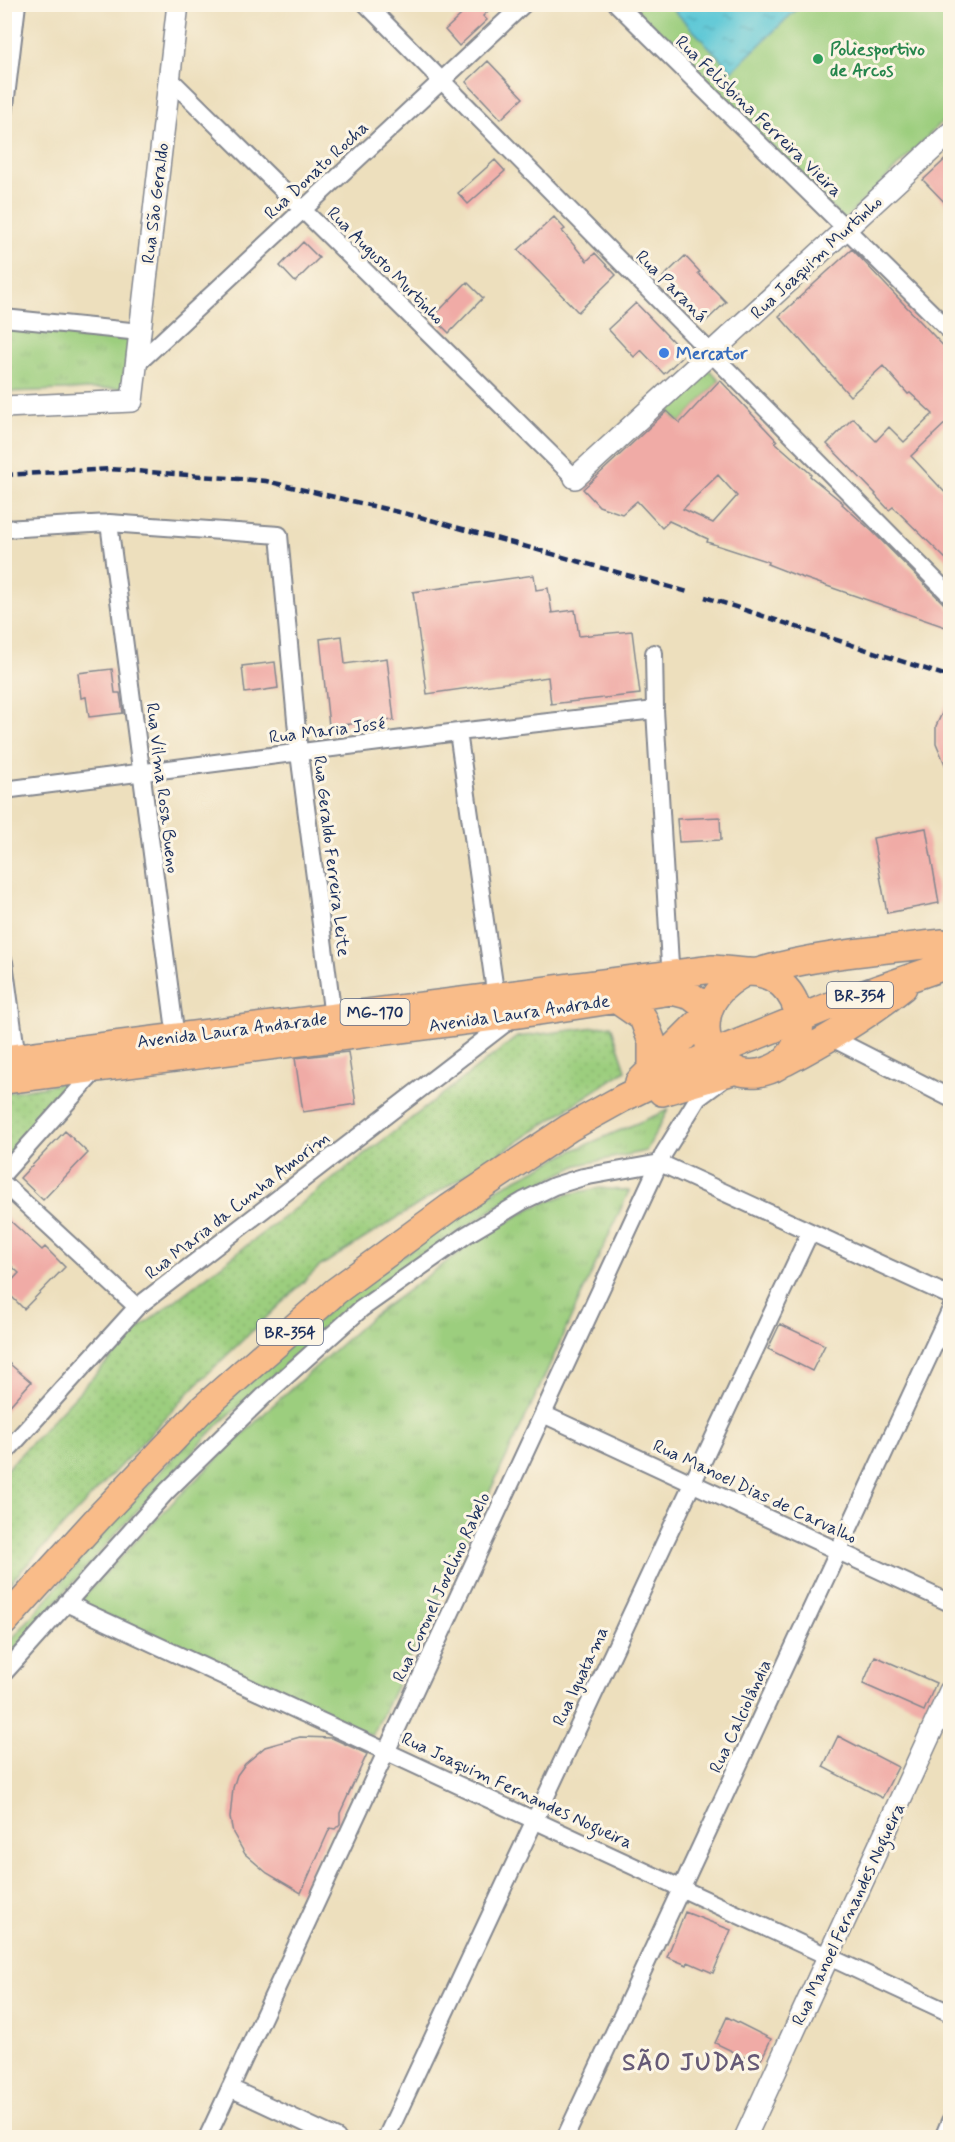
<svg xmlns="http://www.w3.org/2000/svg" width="955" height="2142" viewBox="0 0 955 2142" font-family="Mynerve,sans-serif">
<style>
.grass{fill:url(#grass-tufts);stroke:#5c7e6e;stroke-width:1.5}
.park{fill:url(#park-dots);stroke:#5c7e6e;stroke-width:1.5}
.garden{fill:#9cce7e;stroke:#5c7e6e;stroke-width:1.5}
.water{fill:url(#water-ripples);stroke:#3c7b9a;stroke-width:1.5}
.building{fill:#f0aba6;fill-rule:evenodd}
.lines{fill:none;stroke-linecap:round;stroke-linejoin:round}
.minor-casing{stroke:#84878e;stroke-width:20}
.tertiary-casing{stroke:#84878e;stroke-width:24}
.primary-casing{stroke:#84878e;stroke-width:30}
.minor{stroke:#fff;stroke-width:16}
.tertiary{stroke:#fff;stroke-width:21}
.primary{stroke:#f9bc89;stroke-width:27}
.rail{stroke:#1b2f5e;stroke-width:4.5;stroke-dasharray:9 4.5;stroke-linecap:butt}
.leisure-dot{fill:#2e9e5b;stroke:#fcf5e5;stroke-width:2}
.shop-dot{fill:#3f7fe0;stroke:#fcf5e5;stroke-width:2}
.labels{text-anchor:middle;stroke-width:6;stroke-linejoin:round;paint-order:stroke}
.shield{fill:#fcf5e5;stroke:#5e6a86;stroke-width:1.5}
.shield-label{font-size:16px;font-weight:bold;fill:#1b2f5e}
.leisure-label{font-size:18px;font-weight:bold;fill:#27864d;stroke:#fcf5e5;text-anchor:start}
.street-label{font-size:18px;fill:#1b2f5e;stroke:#fcf5e5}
.shop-label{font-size:18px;font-weight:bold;fill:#366cbe;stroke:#fcf5e5;text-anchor:start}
.district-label{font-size:24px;font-weight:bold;letter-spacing:1.5px;fill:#665a77;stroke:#fcf5e5}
</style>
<defs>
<pattern id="grass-tufts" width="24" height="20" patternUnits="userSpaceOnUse" patternTransform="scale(1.5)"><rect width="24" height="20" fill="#9cce7e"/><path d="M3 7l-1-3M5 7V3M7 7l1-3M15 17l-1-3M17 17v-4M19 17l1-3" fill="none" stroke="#86b16f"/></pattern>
<pattern id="park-dots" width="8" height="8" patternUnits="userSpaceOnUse" patternTransform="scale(1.5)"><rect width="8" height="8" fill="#9cce7e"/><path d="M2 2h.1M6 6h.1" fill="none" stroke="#86b16f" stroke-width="1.8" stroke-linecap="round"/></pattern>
<pattern id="water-ripples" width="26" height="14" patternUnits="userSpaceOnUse" patternTransform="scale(1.5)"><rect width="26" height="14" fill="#5cc7d6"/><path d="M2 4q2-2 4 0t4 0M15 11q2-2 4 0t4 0" fill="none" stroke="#4ba2b1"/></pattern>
</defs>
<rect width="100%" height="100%" fill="#fcf5e5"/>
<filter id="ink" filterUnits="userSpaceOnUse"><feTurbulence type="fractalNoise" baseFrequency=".0167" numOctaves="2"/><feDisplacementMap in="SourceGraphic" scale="12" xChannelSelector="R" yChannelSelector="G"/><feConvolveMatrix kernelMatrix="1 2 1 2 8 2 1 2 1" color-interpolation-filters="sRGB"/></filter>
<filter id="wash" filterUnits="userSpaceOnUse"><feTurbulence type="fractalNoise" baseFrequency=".008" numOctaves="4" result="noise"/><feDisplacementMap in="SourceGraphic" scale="24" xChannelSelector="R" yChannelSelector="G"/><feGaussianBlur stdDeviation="1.35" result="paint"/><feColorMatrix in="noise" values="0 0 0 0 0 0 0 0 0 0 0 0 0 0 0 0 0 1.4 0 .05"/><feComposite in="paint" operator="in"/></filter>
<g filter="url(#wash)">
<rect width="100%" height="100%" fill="#eddfbd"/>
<path class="grass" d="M4,323L130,335L122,388L5,392Z
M668,1110L646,1151L578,1165L506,1201L445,1240L349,1310L220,1423L122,1527L5,1660V1647L111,1525L210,1418L340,1300L499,1188L574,1150Z
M600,1188L629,1191L530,1408L372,1736L78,1602L176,1499L271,1407L370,1318L471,1244L531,1208L568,1194Z"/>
<path class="park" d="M611,1025L626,1070L505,1150L319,1267L199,1382L5,1588V1471L137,1330L517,1037Z
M74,1081L5,1161V1093Z"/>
<path class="garden" d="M632,5H950V114L844,220Z
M708,369L720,380L680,423L668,412Z"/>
<path class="water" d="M791,4L796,10L732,71L669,5Z"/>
<g id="blocks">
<path class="building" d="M473,4H495L483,16L487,20L459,46L445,30Z
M488,61L523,98L501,119L466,82Z
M951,154V209L923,180Z
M495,160L505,171L468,204L458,193Z
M554,217L565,229L562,231L587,261L595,253L616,275L578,312L518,250Z
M303,242L319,258L295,282L280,266Z
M852,249L951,354V418L911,456L951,499V564L893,507L889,510L875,495L876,494L827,444L853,418L876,441L889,427L904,442L933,414L910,393L908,394L883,366L850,396L779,316Z
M685,256L700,272L698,273L726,302L704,323L681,300L683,298L663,277Z
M467,282L483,298L449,333L433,317Z
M636,303L685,354L664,374L641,350L634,357L608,329Z
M720,380L777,441L775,442L811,474L810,476L843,503L842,504L873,532L951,611V629L798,576L767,564L769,562L707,542L708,539L669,521L662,528L637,501L622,514L599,506L583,489L667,411L680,423ZM718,475L737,496L713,523L683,509Z
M534,575L536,590L548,588L552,613L575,610L579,636L632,631L640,694L551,704L548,677L427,694L413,592Z
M342,636L345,664L387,658L394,720L329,726L320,639Z
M275,662L278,688L245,693L242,666Z
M112,669L115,693H120L123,713L89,717L86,697L81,698L78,673Z
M951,694L950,776L936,743V726Z
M720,817L721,840L679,842L677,819Z
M926,828L939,903L887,913L873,838Z
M348,1052L356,1104L303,1112L295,1058Z
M65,1131L88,1153L43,1200L20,1178Z
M4,1215L42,1250L45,1247L65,1267L24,1309L4,1289L19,1273L4,1259Z
M780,1324L825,1345L812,1371L768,1349Z
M4,1359L31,1382L4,1412Z
M875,1656L936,1683L924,1711L863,1684Z
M838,1736L898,1767L882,1798L823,1767Z
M300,1737L332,1738L367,1754L340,1813V1824L335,1829L330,1828L301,1893L267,1873L245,1854L233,1833L230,1818L233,1788L237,1775L245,1764L265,1747Z
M685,1912L731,1930L713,1973L688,1962L687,1965L667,1957Z
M727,2017L771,2039L759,2064L715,2043Z"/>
</g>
</g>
<g filter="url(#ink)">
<use href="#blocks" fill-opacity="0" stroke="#84878e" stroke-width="1.5"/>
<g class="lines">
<defs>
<path id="minor" d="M366,4L950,595
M617,4L950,331
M170,79L575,478
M4,114L17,4
M4,318L140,332
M136,365L524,4
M109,523L177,1046
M4,529L109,523L279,535L299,753L334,1025
M654,653L655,710L671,981
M458,732L497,1005
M4,790L458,732L655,710
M4,962L18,1066
M832,1038L950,1098
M4,1173L98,1068
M4,1184L137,1307
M543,1414L950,1603
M4,1454L137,1307L515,1016
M66,1603L950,2013
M4,1673L167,1491L263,1397L361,1309L466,1235L523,1201L554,1186L583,1177L660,1163L950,1296
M230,2088L337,2138
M207,2138L664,1153L698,1098L721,1081
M386,2138L810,1232
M565,2138L950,1311
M943,2138L950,2121"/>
<path id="tertiary" d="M4,407L132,401L178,4
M575,478L950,133
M745,2138L950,1691"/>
<path id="primary" d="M746,972C806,969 823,1062 758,1073C750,1074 739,1073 732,1068C727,1063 718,1059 714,1053C709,1047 706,1036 706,1028C706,1000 723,984 746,972Z
M758,972C818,954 882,950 943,943L950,945
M617,1000L643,1018L652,1042V1069
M4,1059L713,969L746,972
M785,1062C827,1040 866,1017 903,987
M4,1080L518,1014L672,991L691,996L708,1009
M639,1082L706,1015
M662,1092L736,1070
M4,1622L100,1516L201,1410L336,1291L449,1208L569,1128L623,1098L714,1053L830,1006L950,964"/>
</defs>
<use href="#minor" class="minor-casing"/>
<use href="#tertiary" class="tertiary-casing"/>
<use href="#primary" class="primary-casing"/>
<use href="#minor" class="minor"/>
<use href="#tertiary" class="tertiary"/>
<use href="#primary" class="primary"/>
<path class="rail" d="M4,475L110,469L266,481L420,517L688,592
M705,597L950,677"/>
</g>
</g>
<circle class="leisure-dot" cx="818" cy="59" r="6"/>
<circle class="shop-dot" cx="664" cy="353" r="6"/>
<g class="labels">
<g class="shield">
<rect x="827" y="982" width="66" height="26" rx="4.5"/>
<rect x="340.5" y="999" width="69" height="26" rx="4.5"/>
<rect x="257" y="1319" width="66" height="26" rx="4.5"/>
</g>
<g class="shield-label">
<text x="860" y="1001">BR-354</text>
<text x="375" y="1018">MG-170</text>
<text x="290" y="1338">BR-354</text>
</g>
<g class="leisure-label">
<text x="830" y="55">Poliesportivo<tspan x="830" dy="21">de Arcos</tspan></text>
</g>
<g class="street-label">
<text transform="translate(759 116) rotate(44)" y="6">Rua Felisbina Ferreira Vieira</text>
<text transform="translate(316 170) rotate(-43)" y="6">Rua Donato Rocha</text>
<text transform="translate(155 203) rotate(-83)" y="6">Rua São Geraldo</text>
<text transform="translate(816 257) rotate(-43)" y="6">Rua Joaquim Murtinho</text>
<text transform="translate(386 265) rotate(45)" y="6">Rua Augusto Murtinho</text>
<text transform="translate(672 286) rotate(45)" y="6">Rua Paraná</text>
<text transform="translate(327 730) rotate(-7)" y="6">Rua Maria José</text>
<text transform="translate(163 788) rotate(83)" y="6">Rua Vilma Rosa Bueno</text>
<text transform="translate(332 856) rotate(83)" y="6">Rua Geraldo Ferreira Leite</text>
<text transform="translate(519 1013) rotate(-8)" y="6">Avenida Laura Andrade</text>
<text transform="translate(232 1030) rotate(-7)" y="6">Avenida Laura Andarade</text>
<text transform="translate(237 1205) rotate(-38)" y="6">Rua Maria da Cunha Amorim</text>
<text transform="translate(755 1491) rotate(25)" y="6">Rua Manoel Dias de Carvalho</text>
<text transform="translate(441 1587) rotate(-65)" y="6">Rua Coronel Jovelino Rabelo</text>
<text transform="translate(580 1676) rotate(-65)" y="6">Rua Iguatama</text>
<text transform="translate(740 1716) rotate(-65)" y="6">Rua Calciolândia</text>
<text transform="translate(517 1790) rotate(25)" y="6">Rua Joaquim Fernandes Nogueira</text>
<text transform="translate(848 1914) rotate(-65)" y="6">Rua Manoel Fernandes Nogueira</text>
</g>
<g class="shop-label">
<text x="676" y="359">Mercator</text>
</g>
<g class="district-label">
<text x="692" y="2070">SÃO JUDAS</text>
</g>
</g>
<rect width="955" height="2142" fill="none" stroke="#fcf5e5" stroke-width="24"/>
</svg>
